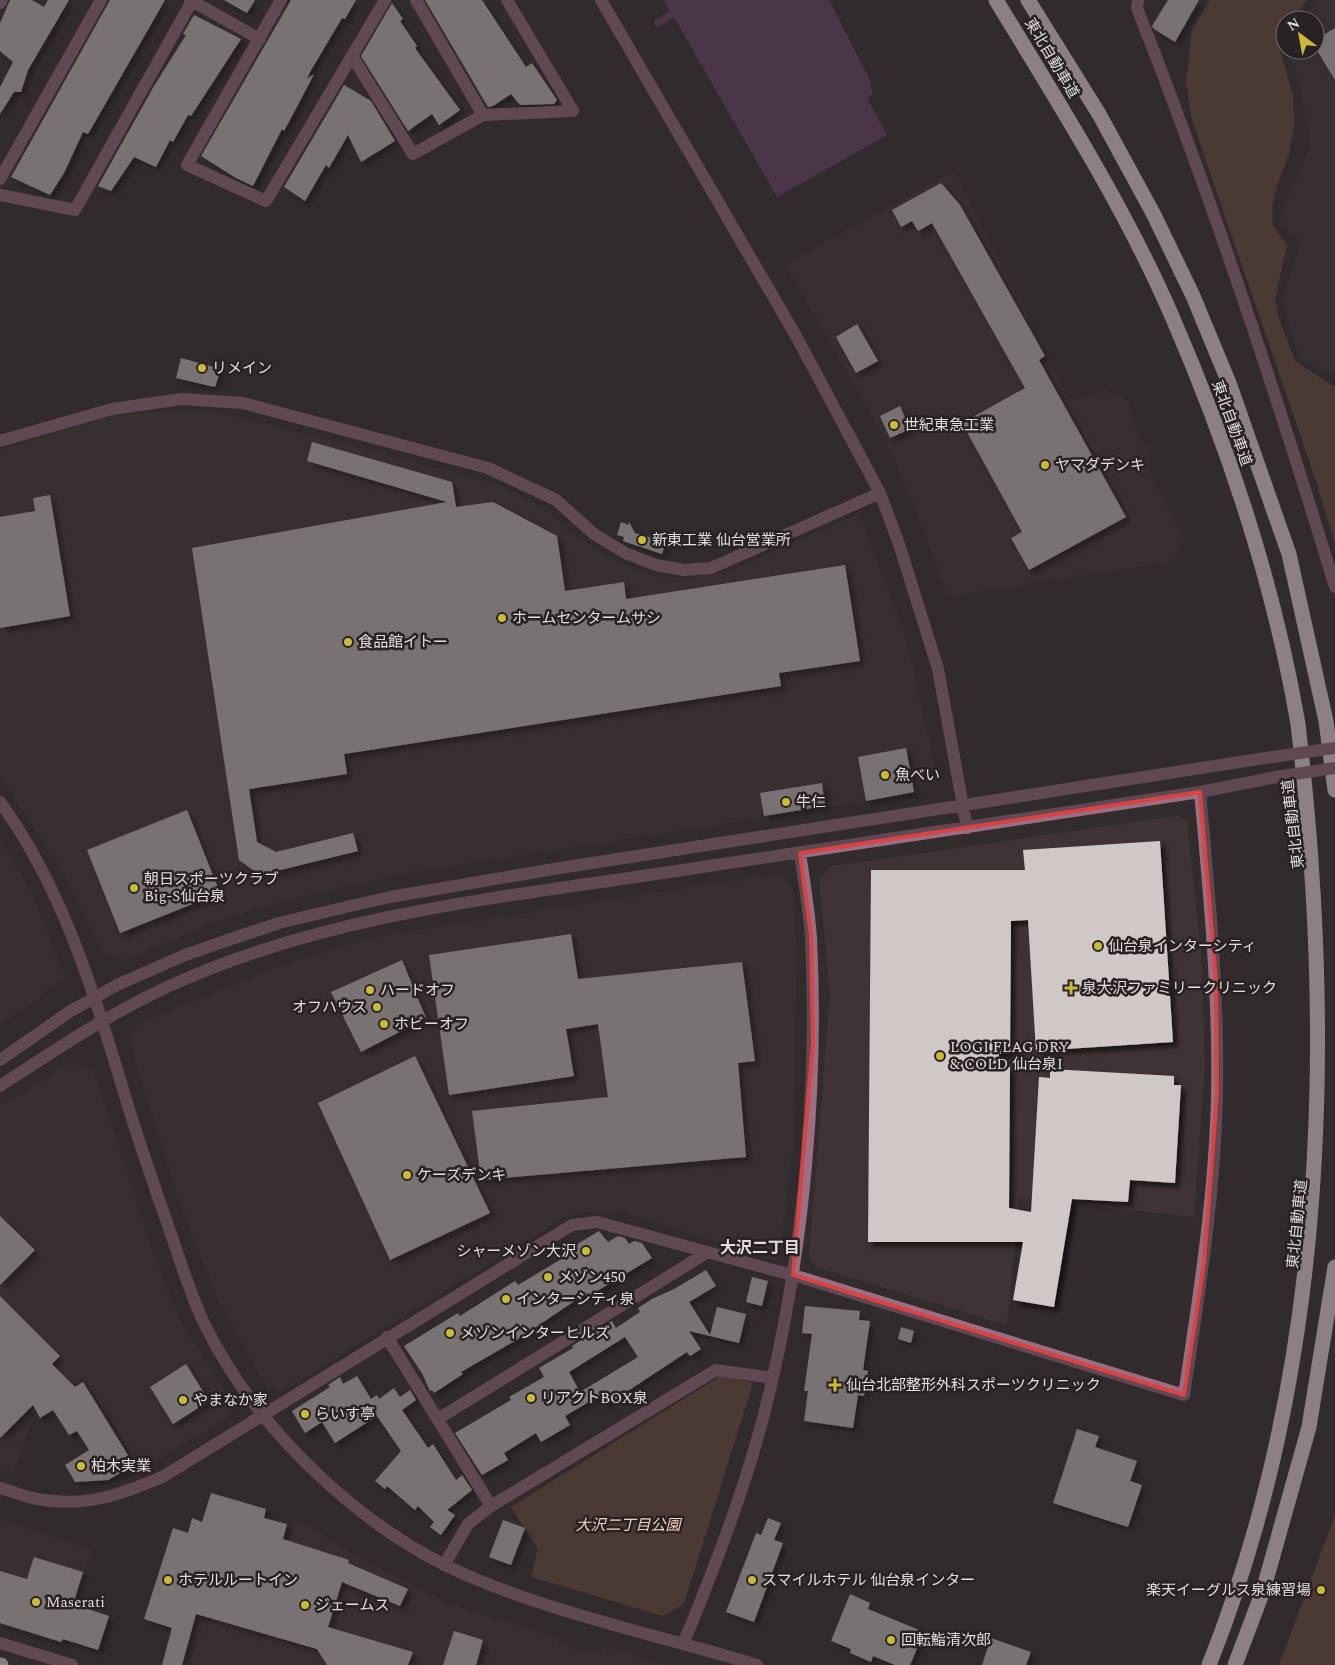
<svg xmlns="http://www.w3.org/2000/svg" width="1335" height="1665" viewBox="0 0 1335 1665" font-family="Spectral,'Noto Sans JP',serif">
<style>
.built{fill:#403335}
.green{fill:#6a493a}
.water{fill:#6c4168}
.building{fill:#d0c8c7;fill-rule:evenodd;filter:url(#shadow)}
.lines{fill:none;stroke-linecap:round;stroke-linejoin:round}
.minor{stroke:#9b6e83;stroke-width:12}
.highway{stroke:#fde6f0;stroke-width:15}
.minor-bridge{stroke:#9b6e83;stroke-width:12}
.marked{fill:none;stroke:#d84343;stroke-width:4;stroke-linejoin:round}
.poi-dot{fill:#cbba39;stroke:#282223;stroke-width:2}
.labels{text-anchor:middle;stroke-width:5;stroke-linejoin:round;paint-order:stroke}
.street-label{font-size:15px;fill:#e1ddde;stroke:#282223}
.poi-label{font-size:15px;fill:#e1ddde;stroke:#282223;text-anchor:start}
.park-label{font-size:15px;font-style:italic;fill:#f3d0c0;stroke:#282223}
.neighbourhood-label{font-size:16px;font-weight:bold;fill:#e1ddde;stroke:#282223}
</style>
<defs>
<filter id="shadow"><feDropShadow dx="4.5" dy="4.5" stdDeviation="2.5" flood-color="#0009"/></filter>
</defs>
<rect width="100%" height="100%" fill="#322c2d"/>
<path class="built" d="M1318,0H1335V375L1315,368L1298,357L1282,300L1301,242L1279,224L1283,207L1311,146L1298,77L1291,60L1290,50H1315V20H1300Z
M954,171L1068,396L1074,400L1105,390L1129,401L1139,439L1151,447L1147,467L1184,538L1174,561L948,596L920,521L888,445L785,264Z
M169,410L216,411L497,484L532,501L590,546L643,574L686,579L730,571L859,513L906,637L934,765L916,794L417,871L294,898L216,922L125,961L103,953L61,870L0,775V450L109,416Z
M1178,816L1187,821L1201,952L1205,1066L1194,1217L1019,1198L1007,1325L815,1267L809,1256L830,994L819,880L831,866Z
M0,838L35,900L65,978L0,1026Z
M778,874L792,885L797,950L793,1150L778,1262L614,1210L591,1211L566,1216L280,1393L267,1388L216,1296L177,1195L129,1041L138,1023L278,966L338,947L393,934Z
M69,1062L93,1068L153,1252L180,1321L232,1403L228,1417L142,1470L84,1377L35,1408L13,1475L0,1471V1107Z
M0,1518L92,1549L63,1645L0,1625Z
M295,1522L306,1524L358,1557L448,1603L560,1638L558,1644L600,1655L602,1646L668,1665H161L187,1579L267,1604Z"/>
<path class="green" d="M1210,0H1307L1291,20H1285L1279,47L1293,95L1294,127L1289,154L1277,186L1272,208L1273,226L1287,245L1275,299L1279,319L1295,361L1335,387V544L1315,478L1192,120L1186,82L1192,29Z
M722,1375L753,1383L684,1604L663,1616L531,1577L538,1549L511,1507Z
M1335,1515V1665H1279Z"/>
<path class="water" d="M663,0H829L870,80L873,94L867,98L887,135L777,197L674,17L657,28L653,21L670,11Z"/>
<path class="building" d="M10,0H32L44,7L48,0H69L28,70L21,92H14L0,114V87L13,62L0,51V23Z
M110,0H165L88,134L83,132L64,173L50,195L11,177Z
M224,0H255L247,13Z
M291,0H356L345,19L342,18L310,72L307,79L314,74L300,101L284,131L282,129L253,186L236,178L201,156Z
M425,0H482L526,67L532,63L557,100L554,104L520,105L511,94L493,106L488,107Z
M1168,0H1199L1175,42L1154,29L1152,26Z
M392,3L403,19L400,21L417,46L415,48L460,110L439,125L432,114L408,131L361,56Z
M194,15L241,39L191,116L188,115L173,142L170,140L156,167L134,157L111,191L98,186L154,86L186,35L183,34Z
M1335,28V80L1315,47V40Z
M344,85L371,101L395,141L361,162L348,135L329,168L326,165L305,201L284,187Z
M941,183L960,205L1045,356L1039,360L1126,517L1029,570L1011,538L1022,532L962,423L1025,388L932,223L918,231L912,221L901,227L892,210Z
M857,324L878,361L856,373L836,337Z
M181,358L221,369L215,387L176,378Z
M900,406L910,429L890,438L880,416Z
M312,442L452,482L456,507L493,502L557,536L565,591L624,582L626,599L845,565L860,661L779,673L781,686L344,754L347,774L249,789L257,842L276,852L353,833L358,851L260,875L239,860L192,548L447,502L307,461Z
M50,495L70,616L0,628V517L35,511L33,498Z
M621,522L628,525L629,522L635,533L666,542L662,554L623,541L624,537L617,535Z
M906,748L914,792L866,801L858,757Z
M822,783L825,806L764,816L760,793Z
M187,810L220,893L120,933L87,850Z
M1160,841L1173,1042L1036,1051L1028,920L1011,921L1010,1053L999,1054V1066L1010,1067L1009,1208L1031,1212L1039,1077L1050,1078V1069L1174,1076V1085H1181L1175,1183L1130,1180L1128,1202L1072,1199L1054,1307L1013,1300L1023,1242H868L871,870H1025L1023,850Z
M571,934L578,979L742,962L755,1061L738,1063L746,1157L481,1180L472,1111L608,1097L598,1024L566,1029L574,1076L449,1095L429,955Z
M402,960L426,1018L361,1052L331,992Z
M415,1056L490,1213L390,1260L318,1103Z
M0,1216L35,1250L0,1285Z
M599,1231L608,1242L618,1236L625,1238L629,1244L634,1241L642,1243L652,1258L587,1297L585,1294L518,1339L461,1372L463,1374L434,1393L432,1390L430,1391L423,1375L404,1346L458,1313L460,1316L515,1281L518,1285L563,1258L561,1254Z
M706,1270L716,1286L689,1302L710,1335L717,1307L746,1314L739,1343L689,1331L701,1349L690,1356L687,1352L605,1406L599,1396L565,1416L570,1425L541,1442L536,1433L504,1453L508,1460L482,1475L455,1433L511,1400L509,1397L544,1377L539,1368L573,1348L572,1346L612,1321L616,1328L640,1312L638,1308L652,1299L674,1289ZM625,1337L638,1357L580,1392L569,1372Z
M752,1277L768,1281L762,1306L746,1302Z
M0,1296L60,1356L52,1364L75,1387L83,1382L134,1465L108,1480L75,1482L65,1465L89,1450L77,1431L69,1435L53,1410L40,1418L33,1405L0,1438Z
M805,1306L860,1311L859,1320L870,1321L863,1370L868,1371L864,1396L858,1395L853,1428L804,1421L808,1391H804L812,1334L802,1333Z
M901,1327L914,1331L911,1343L898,1339Z
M186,1364L209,1401L173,1424L150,1387Z
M357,1376L371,1399L377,1395L379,1399L394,1388L400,1397L410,1390L416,1400L402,1410L428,1448L433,1444L456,1480L462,1475L472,1490L447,1510L455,1515L441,1535L430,1527L434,1522L418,1506L415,1510L387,1486L385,1489L375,1481L401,1451L377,1416L335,1443L322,1422L305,1433L292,1411L330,1387L328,1385L340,1377L343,1384Z
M1077,1429L1099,1436L1095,1447L1137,1461L1130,1481L1142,1485L1128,1527L1053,1503Z
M211,1493L266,1509L264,1518L287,1524L283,1539L349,1560L348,1563L408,1589L400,1606L342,1582L328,1627L413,1652L408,1665H327L317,1649L196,1614L182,1665H162L172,1628L144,1619L173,1528L188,1533L192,1518L202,1522Z
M768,1518L781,1523L774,1540L783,1543L754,1622L726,1612L756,1533L761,1535Z
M503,1520L525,1528L511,1565L489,1557Z
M34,1557L83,1572L73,1604L109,1616L98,1650L63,1639L61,1642L0,1623V1571L27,1579Z
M850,1594L870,1603L868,1609L924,1632L910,1665H895L873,1656L871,1662L850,1653L851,1649L831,1641Z
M454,1631L483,1640L476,1665H443Z
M991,1638L1031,1652L1026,1665H982Z"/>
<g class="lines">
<path class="minor" d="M190,0L260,39
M281,0L187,165L266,201L385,0
M416,0L483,115
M601,0L796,336L880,493L899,544L938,669L967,828
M1138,0L1137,8C1212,198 1276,392 1335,587
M0,3L2,0
M352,56L413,154L483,115L573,111L507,0
M0,179L101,0
M0,195L75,210L192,1
M0,441L112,409L182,399L243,403L488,468L556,500L594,534L625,553L656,565L684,570L711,568L880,493
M0,802C69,896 99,1012 133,1122C145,1159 158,1197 171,1234C181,1263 190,1293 203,1321C255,1430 366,1535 478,1580C568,1617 665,1637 757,1665
M0,1060L69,1012L117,985L185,955L234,938L279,923L346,907L390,897L560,868L1272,757
M0,1086C61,1046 122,1005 190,977C331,917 485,899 636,877C824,848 1012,821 1200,792L1276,777
M387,1337L491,1506
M438,1419L708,1252
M0,1488C12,1491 25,1497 37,1499C84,1508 121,1495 164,1476L572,1225L597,1222L803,1278L1184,1395C1199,1295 1215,1195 1217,1094C1219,993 1209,893 1200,792
M444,1565L468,1524L491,1506L716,1370L773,1378
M684,1642C719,1557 753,1468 773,1377C805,1237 818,1081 811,938C809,909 804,881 800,853
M0,1643L72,1665"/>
<path class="highway" d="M996,0C1058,102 1123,204 1171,314C1228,445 1274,584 1298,724C1335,1037 1327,1370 1209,1665
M1028,0L1099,114L1154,215L1193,296L1229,383L1289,554L1326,721L1335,790
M0,1665H1
M1235,1665L1263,1591L1309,1427L1335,1267"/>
<path class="minor-bridge" d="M1272,757L1335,748
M1276,777L1335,768"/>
</g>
<path d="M0 0H1335V1665H0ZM1200,792L1216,981L1217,1094L1204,1263L1184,1395L793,1275L813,1042L811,936L800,853Z" fill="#322c2d" fill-opacity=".55" fill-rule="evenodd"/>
<path class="marked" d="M1200,792L1216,981L1217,1094L1204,1263L1184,1395L793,1275L813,1042L811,936L800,853Z"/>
<g class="poi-dot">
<circle cx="202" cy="368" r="5"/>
<circle cx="894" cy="425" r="5"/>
<circle cx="1045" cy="465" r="5"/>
<circle cx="642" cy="540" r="5"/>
<circle cx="502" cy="618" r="5"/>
<circle cx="348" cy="642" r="5"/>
<circle cx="885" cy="775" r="5"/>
<circle cx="786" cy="802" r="5"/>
<circle cx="134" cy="888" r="5"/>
<circle cx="1098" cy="946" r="5"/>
<path d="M1068.5 980.5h5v5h5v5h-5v5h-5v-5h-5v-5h5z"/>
<circle cx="370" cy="990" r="5"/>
<circle cx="377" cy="1007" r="5"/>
<circle cx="384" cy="1024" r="5"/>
<circle cx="940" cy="1056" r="5"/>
<circle cx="407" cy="1175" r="5"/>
<circle cx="586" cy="1251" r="5"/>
<circle cx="548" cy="1277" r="5"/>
<circle cx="506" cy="1299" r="5"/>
<circle cx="450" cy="1333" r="5"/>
<path d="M832.5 1377.5h5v5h5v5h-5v5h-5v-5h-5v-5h5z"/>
<circle cx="531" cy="1398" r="5"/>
<circle cx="183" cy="1400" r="5"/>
<circle cx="305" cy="1414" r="5"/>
<circle cx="81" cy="1466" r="5"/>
<circle cx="168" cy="1580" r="5"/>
<circle cx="752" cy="1580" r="5"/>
<circle cx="1321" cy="1590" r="5"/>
<circle cx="36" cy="1602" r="5"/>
<circle cx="305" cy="1605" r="5"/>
<circle cx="891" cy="1640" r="5"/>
</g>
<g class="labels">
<g class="street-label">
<text transform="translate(1052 58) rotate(59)" y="5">東北自動車道</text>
<text transform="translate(1232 423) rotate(70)" y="5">東北自動車道</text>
<text transform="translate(1293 824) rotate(-97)" y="5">東北自動車道</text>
<text transform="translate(1297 1224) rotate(-84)" y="5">東北自動車道</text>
</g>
<g class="poi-label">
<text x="212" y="373">リメイン</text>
<text x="904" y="430">世紀東急工業</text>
<text x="1055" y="470">ヤマダデンキ</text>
<text x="652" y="545">新東工業 仙台営業所</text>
<text x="512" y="623">ホームセンタームサシ</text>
<text x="358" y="647">食品館イトー</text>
<text x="895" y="780">魚べい</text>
<text x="796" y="807">牛仁</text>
<text x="144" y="884">朝日スポーツクラブ<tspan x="144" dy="17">Big-S仙台泉</tspan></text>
<text x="1108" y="951">仙台泉インターシティ</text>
<text x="1082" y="993">泉大沢ファミリークリニック</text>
<text x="380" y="995">ハードオフ</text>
<text x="367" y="1012" text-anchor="end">オフハウス</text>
<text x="394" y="1029">ホビーオフ</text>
<text x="950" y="1052">LOGI FLAG DRY<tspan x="950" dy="17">&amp; COLD 仙台泉I</tspan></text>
<text x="417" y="1180">ケーズデンキ</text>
<text x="576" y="1256" text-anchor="end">シャーメゾン大沢</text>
<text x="558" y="1282">メゾン450</text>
<text x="516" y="1304">インターシティ泉</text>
<text x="460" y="1338">メゾンインターヒルズ</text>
<text x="846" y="1390">仙台北部整形外科スポーツクリニック</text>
<text x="541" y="1403">リアクトBOX泉</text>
<text x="193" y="1405">やまなか家</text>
<text x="315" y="1419">らいす亭</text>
<text x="91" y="1471">柏木実業</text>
<text x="178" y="1585">ホテルルートイン</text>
<text x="762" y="1585">スマイルホテル 仙台泉インター</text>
<text x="1311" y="1595" text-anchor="end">楽天イーグルス泉練習場</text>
<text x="46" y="1607">Maserati</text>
<text x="315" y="1610">ジェームス</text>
<text x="901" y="1645">回転鮨清次郎</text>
</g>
<g class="park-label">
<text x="628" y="1530">大沢二丁目公園</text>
</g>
<g class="neighbourhood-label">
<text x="760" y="1253">大沢二丁目</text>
</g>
</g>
<g transform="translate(1300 35) rotate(328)"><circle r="24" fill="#282223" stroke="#726d6e"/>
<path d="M0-4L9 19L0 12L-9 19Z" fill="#cbba39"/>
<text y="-8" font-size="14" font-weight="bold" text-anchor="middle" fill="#e1ddde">N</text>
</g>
</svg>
